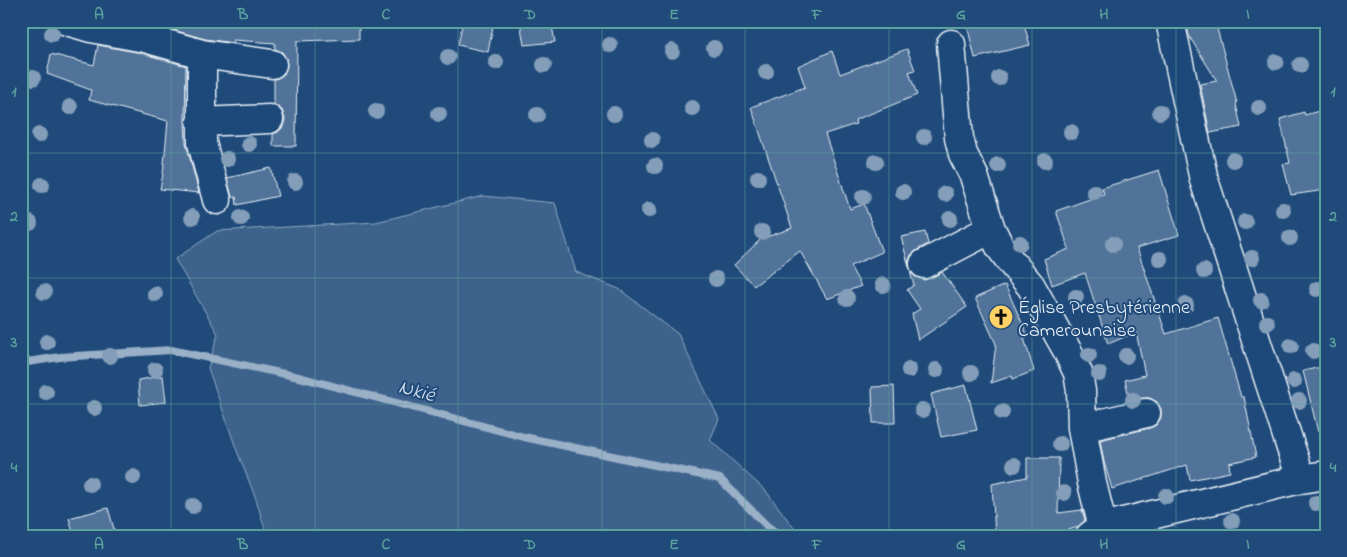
<svg xmlns="http://www.w3.org/2000/svg" width="1347" height="557" viewBox="0 0 1347 557" font-family="'Indie Flower',sans-serif">
<style>
.green{fill:#3c628c;stroke:#92aac2}
.lines{fill:none;stroke-linecap:round;stroke-linejoin:round}
.stream{stroke:#9ab0c7;stroke-width:8}
.building{fill:#517399;stroke:#e8f1f8}
.minor-casing{stroke:#e8f1f8;stroke-width:31}
.minor{stroke:#1f4a7a;stroke-width:28}
.tree{fill:#849eb9}
.grid{fill:none;stroke:#5ba19e;stroke-width:1;stroke-opacity:0.55}
.labels{text-anchor:middle;stroke-width:4;stroke-linejoin:round;paint-order:stroke}
.poi-label{font-size:20px;fill:#e8f1f8;stroke:#1f4a7a;text-anchor:start}
.water-label{font-size:21px;font-style:italic;fill:#d4e1ec;stroke:#1f4a7a}
.neatline{fill:none;stroke:#5ba19e;stroke-width:2}
.grid-label{font-size:16px;text-anchor:middle;font-weight:bold;fill:#5ba19e}
</style>
<rect width="100%" height="100%" fill="#1f4a7a"/>
<filter id="ink" filterUnits="userSpaceOnUse"><feTurbulence type="fractalNoise" baseFrequency=".02" numOctaves="2"/><feDisplacementMap in="SourceGraphic" scale="10" xChannelSelector="R" yChannelSelector="G"/><feConvolveMatrix kernelMatrix="1 2 1 2 8 2 1 2 1" color-interpolation-filters="sRGB"/></filter>
<g filter="url(#ink)">
<path class="green" d="M483,196L555,203L576,272L619,289L678,334L719,419L710,440L766,491L800,536H267L256,499L237,451L208,368L218,334L175,259L217,231L376,222Z"/>
<g class="lines">
<path class="stream" d="M21,363L60,357L171,350L299,377L524,437L720,479L767,526L781,536"/>
</g>
<path class="building" d="M152,21H359V39L297,41L296,146H273V134L278,132L283,127L285,119L282,110L274,105V79L278,78L284,74L287,66L286,58L282,52L275,49V43L233,40V43L205,39L152,24Z
M463,21H494L488,52L458,45Z
M520,21H551L555,42L524,45Z
M966,21H1023L1030,45L975,58Z
M1186,21H1215L1237,103L1236,104L1241,127L1210,133L1200,84L1217,81L1189,36Z
M98,45L141,53L186,66L185,122L186,143L199,193L160,189L163,174L168,121L89,100L91,90L47,74L51,54L94,65Z
M907,49L915,70L909,72L917,95L855,120L856,124L825,134L850,209L864,204L882,252L850,266L861,286L827,299L800,251L754,286L734,265L761,239L792,228L751,107L805,87L798,66L832,51L840,74Z
M1326,109V190L1291,195L1283,164L1290,163L1280,119L1304,112L1305,115Z
M271,168L278,196L237,205L236,197H232L227,178Z
M1159,170L1179,235L1137,248L1166,334L1218,318L1241,397H1244L1256,457L1229,463L1230,472L1190,480L1187,465L1112,489L1104,462L1100,440L1150,428L1156,425L1161,418V409L1157,402L1150,398H1142L1130,401L1125,380L1145,375L1136,332L1108,344L1085,273L1052,285L1044,259L1069,249L1056,211L1104,194L1102,188Z
M925,232L928,244L917,250L911,255L908,263L909,267L901,237Z
M910,272L916,277L924,280L931,278L942,272L967,307L918,340L912,314L920,309L907,290L914,285Z
M1005,285L1028,336L1024,338L1034,371L1013,379L1012,376L991,383L996,344L975,298Z
M1326,366V431L1318,432L1303,371Z
M163,376L166,402L140,405L138,380Z
M966,385L977,430L941,437L931,394Z
M894,386L895,423H873L872,387Z
M1027,458H1059L1058,513L1082,510L1085,520L1078,527L1050,536H995L992,484L1027,477Z
M108,508L116,536H74L69,518Z"/>
<g class="lines">
<defs>
<path id="minor" d="M67,21L91,28L145,38L202,54L272,64
M1170,21L1204,180L1301,479
M951,44L959,138L963,154L974,176L991,229L1000,247L1011,262L1031,286L1068,352L1078,373L1081,391L1082,428L1092,483L1105,536
M202,54V143L217,200
M201,122L269,119
M924,264L991,229
M1082,428L1146,413
M1090,536L1102,527L1301,479L1326,475"/>
</defs>
<use href="#minor" class="minor-casing"/>
<use href="#minor" class="minor"/>
</g>
<g class="tree">
<circle cx="52" cy="34" r="8"/>
<circle cx="610" cy="45" r="8"/>
<circle cx="714" cy="48" r="8"/>
<circle cx="672" cy="51" r="8"/>
<circle cx="448" cy="57" r="8"/>
<circle cx="496" cy="62" r="8"/>
<circle cx="1276" cy="62" r="8"/>
<circle cx="544" cy="65" r="8"/>
<circle cx="1300" cy="65" r="8"/>
<circle cx="766" cy="72" r="8"/>
<circle cx="33" cy="78" r="8"/>
<circle cx="999" cy="78" r="8"/>
<circle cx="70" cy="107" r="8"/>
<circle cx="692" cy="108" r="8"/>
<circle cx="1259" cy="108" r="8"/>
<circle cx="376" cy="111" r="8"/>
<circle cx="1160" cy="112" r="8"/>
<circle cx="439" cy="114" r="8"/>
<circle cx="614" cy="114" r="8"/>
<circle cx="537" cy="115" r="8"/>
<circle cx="1071" cy="132" r="8"/>
<circle cx="39" cy="135" r="8"/>
<circle cx="924" cy="137" r="8"/>
<circle cx="652" cy="140" r="8"/>
<circle cx="249" cy="144" r="8"/>
<circle cx="227" cy="159" r="8"/>
<circle cx="1233" cy="160" r="8"/>
<circle cx="1045" cy="161" r="8"/>
<circle cx="876" cy="162" r="8"/>
<circle cx="998" cy="165" r="8"/>
<circle cx="655" cy="166" r="8"/>
<circle cx="758" cy="178" r="8"/>
<circle cx="295" cy="182" r="8"/>
<circle cx="42" cy="185" r="8"/>
<circle cx="903" cy="192" r="8"/>
<circle cx="1094" cy="192" r="8"/>
<circle cx="945" cy="194" r="8"/>
<circle cx="863" cy="197" r="8"/>
<circle cx="649" cy="210" r="8"/>
<circle cx="1283" cy="210" r="8"/>
<circle cx="192" cy="217" r="8"/>
<circle cx="241" cy="218" r="8"/>
<circle cx="950" cy="219" r="8"/>
<circle cx="1245" cy="222" r="8"/>
<circle cx="30" cy="223" r="8"/>
<circle cx="762" cy="232" r="8"/>
<circle cx="1290" cy="238" r="8"/>
<circle cx="1020" cy="243" r="8"/>
<circle cx="1113" cy="244" r="8"/>
<circle cx="1252" cy="258" r="8"/>
<circle cx="1160" cy="259" r="8"/>
<circle cx="1204" cy="271" r="8"/>
<circle cx="716" cy="279" r="8"/>
<circle cx="883" cy="285" r="8"/>
<circle cx="1317" cy="289" r="8"/>
<circle cx="44" cy="292" r="8"/>
<circle cx="155" cy="294" r="8"/>
<circle cx="1076" cy="297" r="8"/>
<circle cx="847" cy="298" r="8"/>
<circle cx="1261" cy="300" r="8"/>
<circle cx="1186" cy="305" r="8"/>
<circle cx="1267" cy="323" r="8"/>
<circle cx="47" cy="342" r="8"/>
<circle cx="1291" cy="346" r="8"/>
<circle cx="1313" cy="351" r="8"/>
<circle cx="1089" cy="355" r="8"/>
<circle cx="110" cy="356" r="8"/>
<circle cx="1126" cy="356" r="8"/>
<circle cx="155" cy="370" r="8"/>
<circle cx="909" cy="370" r="8"/>
<circle cx="936" cy="370" r="8"/>
<circle cx="971" cy="373" r="8"/>
<circle cx="1099" cy="374" r="8"/>
<circle cx="1294" cy="381" r="8"/>
<circle cx="46" cy="392" r="8"/>
<circle cx="1133" cy="400" r="8"/>
<circle cx="1299" cy="401" r="8"/>
<circle cx="94" cy="408" r="8"/>
<circle cx="922" cy="410" r="8"/>
<circle cx="1002" cy="412" r="8"/>
<circle cx="1060" cy="444" r="8"/>
<circle cx="1014" cy="465" r="8"/>
<circle cx="133" cy="477" r="8"/>
<circle cx="90" cy="484" r="8"/>
<circle cx="1064" cy="493" r="8"/>
<circle cx="1166" cy="496" r="8"/>
<circle cx="1316" cy="503" r="8"/>
<circle cx="193" cy="506" r="8"/>
<circle cx="1232" cy="521" r="8"/>
</g>
</g>
<path class="grid" d="M171,21V536M315,21V536M458,21V536M602,21V536M745,21V536M889,21V536M1032,21V536M1176,21V536M21,153H1326M21,278H1326M21,404H1326"/>
<defs>
<symbol id="church-disc" viewBox="-11 -11 22 22"><circle r="9.5" fill="#ffd166" stroke="#1f4a7a"/><path d="M-1.2-6h2.4v3.5h3.3v2.4h-3.3V6h-2.4V-.1h-3.3v-2.4h3.3Z" fill="#111"/></symbol>
</defs>
<g fill-rule="evenodd">
<use href="#church-disc" x="987" y="303" width="28" height="28"/>
</g>
<g class="labels">
<g class="poi-label">
<text x="1018" y="313">Église Presbytérienne<tspan x="1018" dy="23">Camerounaise</tspan></text>
</g>
<g class="water-label">
<text transform="translate(417 390) rotate(15)" y="7">Nkié</text>
</g>
</g>
<rect width="1347" height="557" fill="none" stroke="#1f4a7a" stroke-width="55"/>
<rect x="28" y="28" width="1292" height="502" class="neatline"/>
<g class="grid-label">
<text x="99" y="19">A</text>
<text x="243" y="19">B</text>
<text x="386" y="19">C</text>
<text x="530" y="19">D</text>
<text x="674" y="19">E</text>
<text x="817" y="19">F</text>
<text x="961" y="19">G</text>
<text x="1104" y="19">H</text>
<text x="1248" y="19">I</text>
<text x="14" y="96">1</text>
<text x="1333" y="96">1</text>
<text x="14" y="221">2</text>
<text x="1333" y="221">2</text>
<text x="14" y="347">3</text>
<text x="1333" y="347">3</text>
<text x="14" y="472">4</text>
<text x="1333" y="472">4</text>
<text x="99" y="549">A</text>
<text x="243" y="549">B</text>
<text x="386" y="549">C</text>
<text x="530" y="549">D</text>
<text x="674" y="549">E</text>
<text x="817" y="549">F</text>
<text x="961" y="549">G</text>
<text x="1104" y="549">H</text>
<text x="1248" y="549">I</text>
</g>
</svg>
